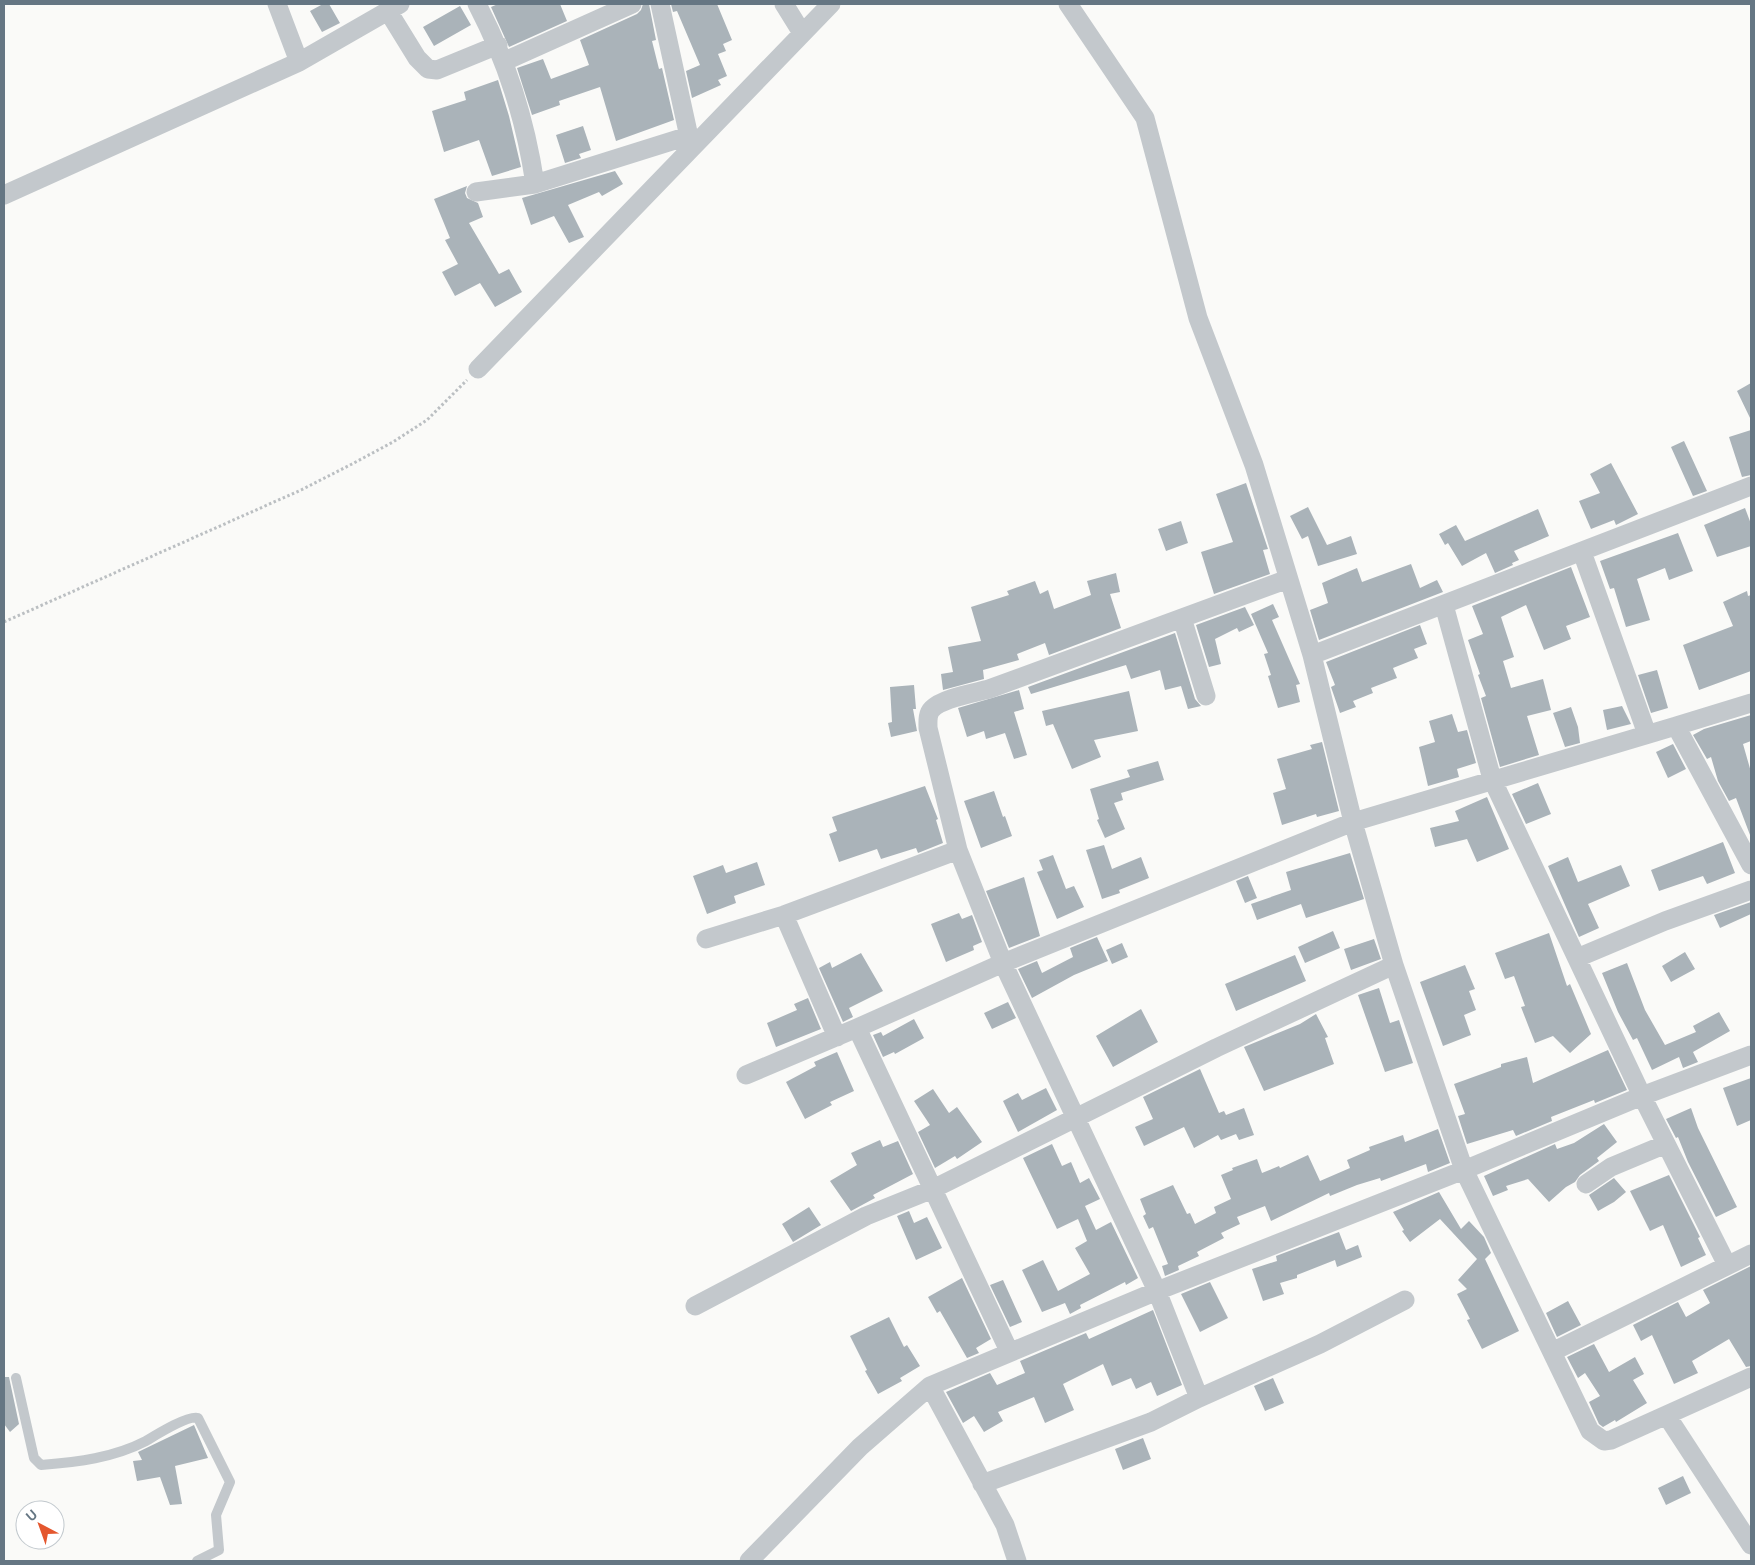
<svg xmlns="http://www.w3.org/2000/svg" width="1755" height="1565" viewBox="0 0 1755 1565" font-family="Ubuntu,sans-serif">
<style>
.building{fill:#aab3b9}
.lines{fill:none;stroke-linecap:round;stroke-linejoin:round}
.path{stroke:#bbbfc2;stroke-width:3;stroke-dasharray:2.5 2.5;stroke-linecap:butt}
.lane{stroke:#c3c8cc;stroke-width:10}
.street{stroke:#c3c8cc;stroke-width:19}
</style>
<rect width="100%" height="100%" fill="#fafaf8"/>
<path class="building" d="M323,4H329L340,23L322,32L310,11Z
M498,4H560L567,21L509,47L491,7Z
M643,4H649L656,40L652,41L659,69L662,68L674,120L616,141L600,87L559,101L560,105L532,115L517,68L543,59L551,79L589,65L580,40L637,14L641,10Z
M671,4H717L732,40L723,44L726,51L718,54L727,76L718,80L721,85L692,98L686,71L700,65L677,11L673,12Z
M460,6L471,25L434,46L423,27Z
M498,80L509,116L521,167L492,176L479,140L444,152L432,111L466,100L464,92Z
M583,126L591,150L579,154L581,158L565,163L556,135Z
M615,171L623,184L602,196L599,192L568,205L584,237L569,243L554,216L531,225L522,198Z
M467,186L465,193L467,198L478,203L483,217L469,223L499,274L509,269L522,292L495,307L480,283L455,296L442,272L458,264L445,240L450,238L434,199Z
M1751,383V420L1737,391Z
M1751,430V475L1742,477L1729,437Z
M1684,441L1707,491L1693,496L1671,447Z
M1611,463L1638,514L1616,525L1614,520L1591,529L1579,501L1600,493L1590,474Z
M1246,483L1268,549L1263,550L1270,574L1214,594L1201,552L1233,542L1216,494Z
M1308,507L1327,545L1351,536L1357,554L1318,566L1308,536L1302,539L1290,516Z
M1745,508L1751,524V546L1717,557L1704,525Z
M1538,509L1549,536L1514,551L1519,560L1512,563L1513,565L1495,573L1486,553L1462,566L1448,543L1445,545L1439,534L1456,525L1465,541Z
M1181,521L1188,543L1166,551L1158,529Z
M1678,533L1693,571L1669,580L1665,568L1637,579L1650,620L1626,627L1614,588L1610,589L1600,561Z
M1411,564L1420,588L1437,580L1443,592L1319,640L1310,610L1328,603L1322,583L1357,568L1362,582Z
M1571,567L1590,617L1566,626L1571,639L1544,650L1526,605L1501,617L1514,657L1503,661L1511,688L1543,679L1551,710L1527,716L1539,755L1500,767L1481,698L1486,696L1478,675L1480,674L1468,640L1483,634L1472,606Z
M1116,573L1120,592L1110,594L1121,628L1049,655L1045,643L1017,654L1019,660L983,670L984,679L943,690L941,674L953,672L948,647L981,641L971,607L1009,595L1007,591L1035,581L1040,594L1048,590L1054,609L1091,595L1087,581Z
M1747,591L1748,596L1751,595V671L1699,690L1683,645L1733,626L1723,602Z
M1273,604L1279,617L1272,620L1300,684L1296,685L1300,702L1278,708L1268,676L1271,675L1264,654L1268,653L1251,614Z
M1245,607L1254,625L1239,632L1237,628L1215,639L1221,664L1209,667L1196,625Z
M1420,625L1427,644L1414,649L1418,658L1393,668L1397,678L1371,688L1373,693L1353,701L1356,707L1340,713L1331,687L1335,685L1326,662Z
M1175,633L1195,699L1201,706L1188,709L1181,686L1165,690L1160,670L1131,679L1126,665L1031,694L1028,687Z
M1657,670L1668,708L1651,713L1638,675Z
M914,685L916,709H913L917,731L891,737L888,723L892,722L890,687Z
M1019,690L1024,709L1014,712L1027,755L1014,759L1005,733L986,739L984,731L967,737L958,708Z
M1129,691L1138,731L1094,740L1101,757L1072,769L1053,724L1046,726L1042,711Z
M1622,706L1631,724L1607,730L1603,710Z
M1571,707L1578,727L1580,743L1565,747L1553,713Z
M1452,714L1458,732L1467,730L1476,763L1457,769L1459,777L1428,786L1419,747L1435,742L1429,721Z
M1751,715V741L1743,744L1751,772L1750,835L1736,798L1729,801L1718,781L1711,757L1707,759L1693,735L1704,729Z
M1322,742L1339,811L1317,817L1316,814L1282,825L1273,793L1286,789L1277,759L1312,749L1310,745Z
M1673,744L1686,769L1668,778L1656,752Z
M1158,761L1164,780L1121,793L1123,800L1114,803L1125,829L1105,838L1097,820L1099,819L1090,789L1130,777L1127,770Z
M1538,783L1551,814L1526,824L1512,794Z
M925,786L938,819L936,820L943,843L918,853L916,848L881,859L877,849L839,862L829,834L837,831L832,817Z
M994,791L1003,817L1005,816L1012,836L981,848L964,801Z
M1487,797L1509,849L1477,862L1467,839L1435,847L1430,828L1459,821L1455,811Z
M1723,842L1735,873L1707,884L1703,876L1659,891L1651,870Z
M1104,845L1112,869L1141,857L1149,878L1119,890L1120,893L1102,899L1086,850Z
M1350,853L1364,899L1306,918L1301,904L1257,920L1251,904L1291,890L1286,872Z
M1053,855L1066,889L1074,886L1084,907L1057,919L1037,872L1043,870L1039,860Z
M1568,857L1578,882L1621,865L1630,886L1588,904L1599,928L1579,937L1548,866Z
M757,862L765,885L734,896L736,903L707,914L693,876L723,865L726,873Z
M1248,876L1257,898L1245,903L1236,881Z
M1024,877L1040,936L1009,948L986,891Z
M1751,902V914L1720,928L1714,915Z
M959,913L962,919L972,915L982,942L973,946L974,950L946,962L931,924Z
M1333,931L1340,948L1305,963L1298,947Z
M1549,933L1567,986L1570,984L1591,1034L1570,1053L1553,1036L1535,1043L1521,1007L1525,1006L1514,976L1505,979L1495,953Z
M1097,937L1108,961L1074,975L1032,998L1018,969L1037,961L1042,973L1073,957L1070,948Z
M1374,939L1381,959L1351,970L1344,949Z
M1122,943L1128,957L1112,964L1106,950Z
M1685,952L1695,969L1671,982L1662,966Z
M861,953L883,991L849,1008L853,1017L843,1022L819,968L830,962L832,968Z
M1295,955L1306,981L1236,1011L1225,984Z
M1627,963L1645,1010L1665,1045L1696,1032L1693,1026L1719,1012L1730,1031L1693,1052L1698,1062L1683,1068L1679,1057L1652,1070L1637,1038L1633,1040L1618,1012L1602,973Z
M1465,965L1475,989L1469,991L1476,1010L1464,1015L1471,1035L1443,1046L1420,982Z
M1379,988L1390,1023L1399,1020L1413,1063L1385,1072L1358,995Z
M808,998L821,1029L776,1047L767,1023L797,1010L794,1004Z
M1008,1002L1016,1018L992,1029L984,1013Z
M1141,1009L1158,1042L1113,1067L1096,1036Z
M1316,1014L1328,1037L1325,1038L1334,1064L1264,1091L1244,1047L1300,1024Z
M914,1019L924,1038L895,1054L894,1052L883,1057L873,1035L881,1032L883,1036Z
M1608,1050L1627,1090L1595,1103L1594,1100L1551,1117L1552,1121L1516,1136L1513,1130L1467,1144L1458,1116L1465,1114L1454,1084L1501,1067V1064L1527,1057L1533,1083Z
M837,1052L854,1091L830,1102L832,1105L805,1119L786,1082L816,1066L814,1062Z
M1200,1069L1219,1113L1224,1111L1226,1115L1244,1108L1254,1135L1239,1140L1236,1134L1221,1140L1218,1135L1194,1148L1184,1127L1144,1146L1135,1127L1153,1119L1143,1097Z
M1751,1078V1120L1737,1126L1723,1088Z
M1046,1088L1057,1110L1018,1132L1003,1101L1018,1093L1022,1100Z
M933,1089L949,1113L957,1107L982,1142L957,1159L955,1156L935,1168L918,1132L930,1125L914,1101Z
M1691,1108L1698,1128L1737,1207L1716,1217L1688,1162L1678,1137L1676,1138L1666,1119Z
M1604,1124L1617,1142L1597,1158L1599,1161L1580,1175L1575,1182L1566,1187L1549,1202L1528,1179L1506,1186L1508,1190L1493,1196L1484,1176L1555,1144L1557,1149L1574,1143Z
M1438,1129L1450,1163L1428,1172L1426,1164L1381,1181L1380,1178L1357,1185L1330,1196L1329,1193L1271,1221L1265,1206L1237,1217L1240,1224L1221,1233L1224,1238L1197,1252L1199,1256L1178,1266L1179,1270L1165,1276L1162,1266L1168,1264L1153,1227L1149,1229L1143,1216L1146,1214L1140,1199L1173,1185L1187,1214L1190,1213L1195,1224L1216,1213L1214,1207L1231,1199L1221,1175L1233,1170L1232,1168L1257,1159L1262,1173L1279,1166L1280,1168L1308,1155L1320,1181L1350,1168L1347,1160L1370,1150L1369,1147L1403,1135L1405,1142Z
M880,1140L883,1147L898,1141L913,1174L873,1195L875,1198L851,1211L830,1181L857,1165L851,1153Z
M1052,1144L1062,1166L1071,1162L1080,1183L1089,1178L1100,1199L1085,1206L1096,1230L1111,1222L1138,1278L1126,1285L1125,1282L1080,1305L1081,1308L1070,1314L1065,1303L1042,1312L1022,1270L1043,1260L1058,1291L1090,1274L1075,1248L1087,1241L1078,1219L1057,1229L1023,1158Z
M1669,1175L1700,1237L1698,1238L1706,1255L1681,1267L1663,1225L1650,1231L1630,1191Z
M1614,1178L1626,1192L1614,1202L1598,1211L1589,1195Z
M1439,1192L1461,1229L1469,1221L1484,1237L1491,1253L1485,1259L1519,1331L1482,1349L1467,1320L1470,1319L1457,1294L1467,1289L1458,1280L1477,1259L1440,1219L1410,1242L1402,1231L1404,1230L1393,1212Z
M809,1207L821,1225L793,1242L782,1224Z
M909,1211L914,1223L927,1217L942,1248L916,1260L897,1216Z
M1339,1232L1346,1250L1358,1245L1362,1257L1337,1267L1335,1260L1297,1275V1278L1280,1283L1284,1294L1263,1301L1252,1269L1277,1261L1276,1256Z
M1751,1266V1366L1746,1367L1729,1339L1692,1361L1698,1373L1674,1384L1652,1335L1641,1341L1633,1325L1678,1302L1686,1317L1710,1303L1703,1290Z
M962,1278L991,1339L976,1348L979,1353L967,1358L940,1311L937,1313L928,1297Z
M1003,1280L1022,1322L1010,1327L990,1285Z
M1210,1282L1228,1318L1200,1332L1181,1294Z
M1568,1301L1581,1325L1557,1337L1546,1313Z
M1153,1310L1182,1385L1157,1396L1151,1382L1136,1389L1131,1378L1112,1386L1103,1364L1063,1384L1074,1410L1045,1423L1034,1397L998,1412L1003,1421L984,1432L974,1416L963,1423L946,1392L990,1373L997,1385L1025,1373L1020,1361L1086,1333L1089,1339Z
M889,1317L904,1347L907,1345L920,1366L900,1378L902,1381L878,1394L865,1371L867,1370L850,1336Z
M1594,1344L1609,1372L1635,1357L1644,1374L1633,1380L1647,1403L1616,1422L1615,1420L1603,1427L1599,1424L1589,1402L1600,1396L1585,1373L1578,1378L1567,1357Z
M4,1377H9L19,1424L10,1432L4,1424Z
M1273,1378L1284,1403L1265,1411L1254,1386Z
M194,1425L208,1458L175,1466L182,1504L170,1505L160,1477L137,1481L133,1461L142,1460L138,1452Z
M1143,1438L1151,1459L1123,1470L1115,1449Z
M1683,1476L1691,1493L1666,1505L1658,1488Z"/>
<g class="lines">
<path class="path" d="M4,622L301,490L352,464L393,442L427,420L467,380"/>
<path class="lane" d="M16,1378L34,1458L41,1465C78,1462 113,1458 146,1441C156,1435 188,1415 198,1418L230,1482L216,1515L219,1550L197,1561"/>
<path class="street" d="M277,4L299,62
M477,4C507,62 525,118 535,184
M660,4L691,146
M784,4L802,33
M1068,4L1145,118L1198,318L1254,465L1312,655L1353,822L1394,965L1464,1170L1590,1431L1604,1441L1611,1440L1751,1377
M388,11L417,58L428,69L437,70L498,45
M505,61L632,4
M476,192L535,184L688,136
M4,195L299,62L400,4
M478,369L831,4
M1582,552L1647,734
M1444,605L1492,779L1642,1096L1727,1265
M1182,618L1206,696
M1312,655L1751,486
M1751,703L1676,726L1751,865
M784,915L837,1037
M706,939L784,915L958,850
M1577,958L1665,921L1751,890
M857,1028L1009,1351
M746,1075L857,1028L1003,963L958,850L928,728C928,722 927,714 932,709C942,698 974,693 989,689L1288,579
M1586,1184L1611,1167L1666,1144
M695,1306L866,1216L933,1189L1216,1048L1394,965
M1552,1352L1751,1254
M930,1386L1005,1525L1017,1561
M1199,1398L1320,1344L1405,1300
M1667,1416L1751,1545
M982,1484L1151,1422L1199,1398L1157,1291L1003,963L1353,822L1676,726
M749,1561L860,1447L930,1386L1157,1291L1464,1170L1642,1096L1751,1055"/>
</g>
<rect width="1755" height="1565" fill="none" stroke="#657683" stroke-width="10"/>
<g transform="translate(40 1525) rotate(319)"><circle r="24" fill="#ffffff" stroke="#c1c8cd"/>
<path d="M0-4L9 19L0 12L-9 19Z" fill="#e4572e"/>
<text y="-8" font-size="14" font-weight="bold" text-anchor="middle" fill="#657683">U</text>
</g>
</svg>
